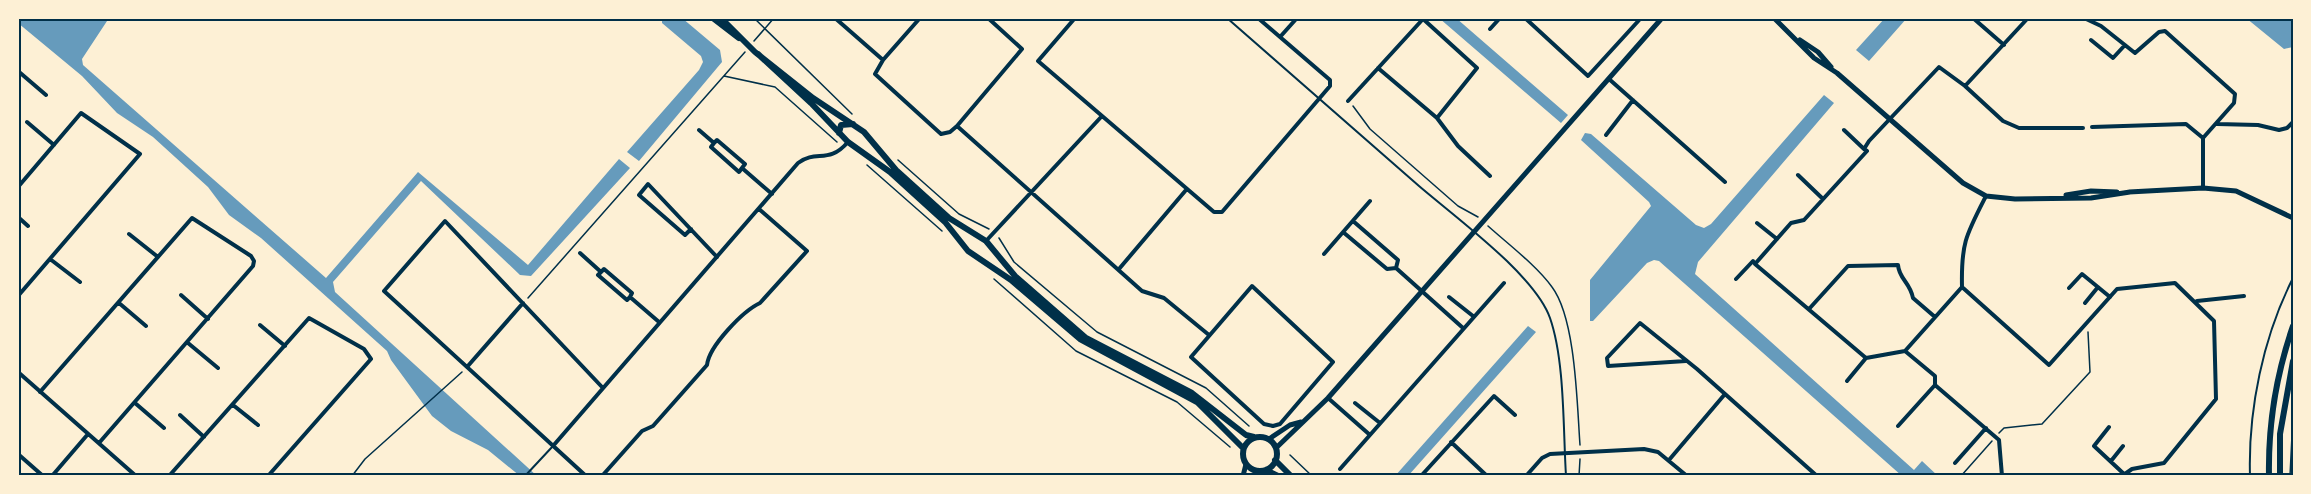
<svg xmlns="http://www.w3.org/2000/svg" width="2311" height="494" viewBox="0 0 2311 494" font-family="'Source Serif 4',serif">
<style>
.water{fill:#669bbc}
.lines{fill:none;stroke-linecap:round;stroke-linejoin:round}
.path{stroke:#003049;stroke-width:1.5}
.service{stroke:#003049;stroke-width:2}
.minor{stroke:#003049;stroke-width:4}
.tertiary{stroke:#003049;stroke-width:5}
.secondary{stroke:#003049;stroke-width:6}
.neatline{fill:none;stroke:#003049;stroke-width:2}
</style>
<rect width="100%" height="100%" fill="#fdf0d5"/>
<path class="water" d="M18,18H109L82,59L83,65L326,278L418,172L528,265L619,159L630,168L531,276L520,275L421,181L333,282L335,292L537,476H520L488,450L451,431L432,416L391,360L387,351L261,238L229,215L208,187L153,137L117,113L82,76L18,23Z
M662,18H682L720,50L722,62L639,161L627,152L699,70L703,62L701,56L662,23Z
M1439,18H1456L1568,115L1561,123Z
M1885,18H1907L1869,61L1856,50Z
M2246,18H2278L2293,21V47L2284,49Z
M1824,95L1834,103L1698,262L1695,274L1914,470L1922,461L1938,476H1902L1659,261L1654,260L1647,263L1593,321H1590V280L1651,206L1649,202L1581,140L1585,133L1591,134L1696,225L1704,228L1711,224Z
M1528,326L1536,332L1408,476H1395Z"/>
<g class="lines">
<path class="path" d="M754,18L852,114
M754,41L774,18
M724,76L775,87L837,142
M1353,106L1370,129L1458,206L1478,217
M898,160L959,214L989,229
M867,165L942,231
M1488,226C1508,244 1537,266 1552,287C1576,319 1577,405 1580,445
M999,238L1014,262L1097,332L1206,388L1249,426
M994,279L1076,351L1177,402L1230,447
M528,298L745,52
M1999,433L2004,428L2042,424L2090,372L2088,332
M1290,455L1312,476
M352,476L365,459L462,372
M1579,476L1580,459
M1961,476L1992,441
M2290,476L2293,415"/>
<path class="service" d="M1227,18C1291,74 1355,130 1419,186C1455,217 1535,275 1550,318C1565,361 1563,429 1566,476
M525,476L553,446
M2250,476C2248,410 2263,337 2293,278"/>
<path class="minor" d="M835,18L883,60
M920,18L883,60L875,74L941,134L950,132L957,126L1022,49L988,18
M1075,18L1038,61L1214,212H1222L1330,86V80L1258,18
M1422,18L1477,68L1437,118
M1525,18L1588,76L1641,18
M1973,18L2004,45
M2084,18L2101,26L2135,53L2159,32L2165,31L2235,94L2234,103L2203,138V188
M1490,29L1500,18
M1280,37L1297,18
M2091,40L2113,58L2125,45
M1378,68L1437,118L1458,146L1490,176
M18,71L46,95
M1609,79L1725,182
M1965,86L2003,121L2019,128H2083
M1348,101L1423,19
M27,122L54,145
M2217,124L2258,125L2279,130L2287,128L2293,122
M957,126L1142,291L1164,298L1209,335
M2092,127L2186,124L2203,138
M699,130L714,143L711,147L739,172L742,168L772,194
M1844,130L1864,149
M1606,135L1633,100
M714,143L717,140L745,164L742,168
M1798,175L1823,199
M18,187L81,113L140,154L18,296
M1986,196C1966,235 1961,243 1962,287L1905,351L1935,376V385L1999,440L2002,476
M18,217L28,226
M1353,221L1398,260L1396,268
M1757,223L1777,239
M691,229L685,235L639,195L648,184L717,257
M1343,232L1387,269L1396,268L1463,328
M129,234L158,257
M986,241L1102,116
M580,253L601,272L598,275L627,300L630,297L659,322
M1324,254L1370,201
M50,259L80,282
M1119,269L1186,190
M601,272L604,269L632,293L630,297
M1736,279L1753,261L1755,264
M1252,286L1333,362L1280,424L1273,426L1264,424L1191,357Z
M1962,287L2049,365L2117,289L2175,283L2214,321L2216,399L2164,463L2132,469L2122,476
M2069,288L2082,274L2110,297
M181,295L208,319
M1449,297L1473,316
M2197,301L2244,296
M119,303L146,326
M2085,303L2098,287
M1809,309L1848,266L1898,265C1899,279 1910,282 1913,298L1935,317
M260,325L285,346
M188,343L218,368
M1866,358L1755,264L1791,223L1804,220L1867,151L1864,149L1869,141L1939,67L1965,86L2028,18
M1686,361L1608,366L1607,358L1640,323L1697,369L1817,476
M467,367L523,303
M18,372L136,476
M1847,381L1866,358L1905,351
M40,392L192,218L251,256L254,261L253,266L99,443
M1328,398L1370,435
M135,403L164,428
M1355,403L1380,423
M233,405L258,425
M180,415L204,437
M1898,426L1935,385
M2109,427L2094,446L2124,474
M1451,442L1487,476
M553,446L798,163C817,149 828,165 848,142
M18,454L43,476
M1669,460L1725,394
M2111,461L2123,446
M1955,463L1986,428
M1340,469L1504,283
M52,476L88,434
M169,476L309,318L364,349L371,359L268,476
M586,476L384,291L445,221L602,387
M602,476L642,431L653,426L707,365C709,346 743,311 760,303L807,251L759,209
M1421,476L1494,396L1515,415
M1526,476L1542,458L1550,454L1644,449L1658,452L1687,476"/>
<path class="tertiary" d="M1774,18L1814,58L1837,73L1963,183L1986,196L2015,199L2091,198L2130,192
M1800,40L1818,52L1831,67
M2129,192L2203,188L2236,191L2293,218
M2066,195L2091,191L2117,192
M1269,439L1290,425L1301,422
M1276,448L1328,398L1662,18
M1243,476L1246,464
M1253,476L1258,471"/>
<path class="secondary" d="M713,18L739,38
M721,18L755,52L813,98L864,132L896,170L949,218L986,241L1015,276L1086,338L1192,393L1246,435L1254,437
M758,54L811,103L848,142L890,172L945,222L968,251L1011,280L1080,339L1197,402L1243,448
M839,133L841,125L853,124
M1243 454a17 17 0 1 1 34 0a17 17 0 1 1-34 0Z
M1275,460L1291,476
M1266,470L1278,476
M2269,476C2268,424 2276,375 2293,326
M2280,476V434L2293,361"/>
</g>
<rect width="2311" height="494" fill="none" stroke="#fdf0d5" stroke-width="39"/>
<rect x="20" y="20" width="2272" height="454" class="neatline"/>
</svg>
